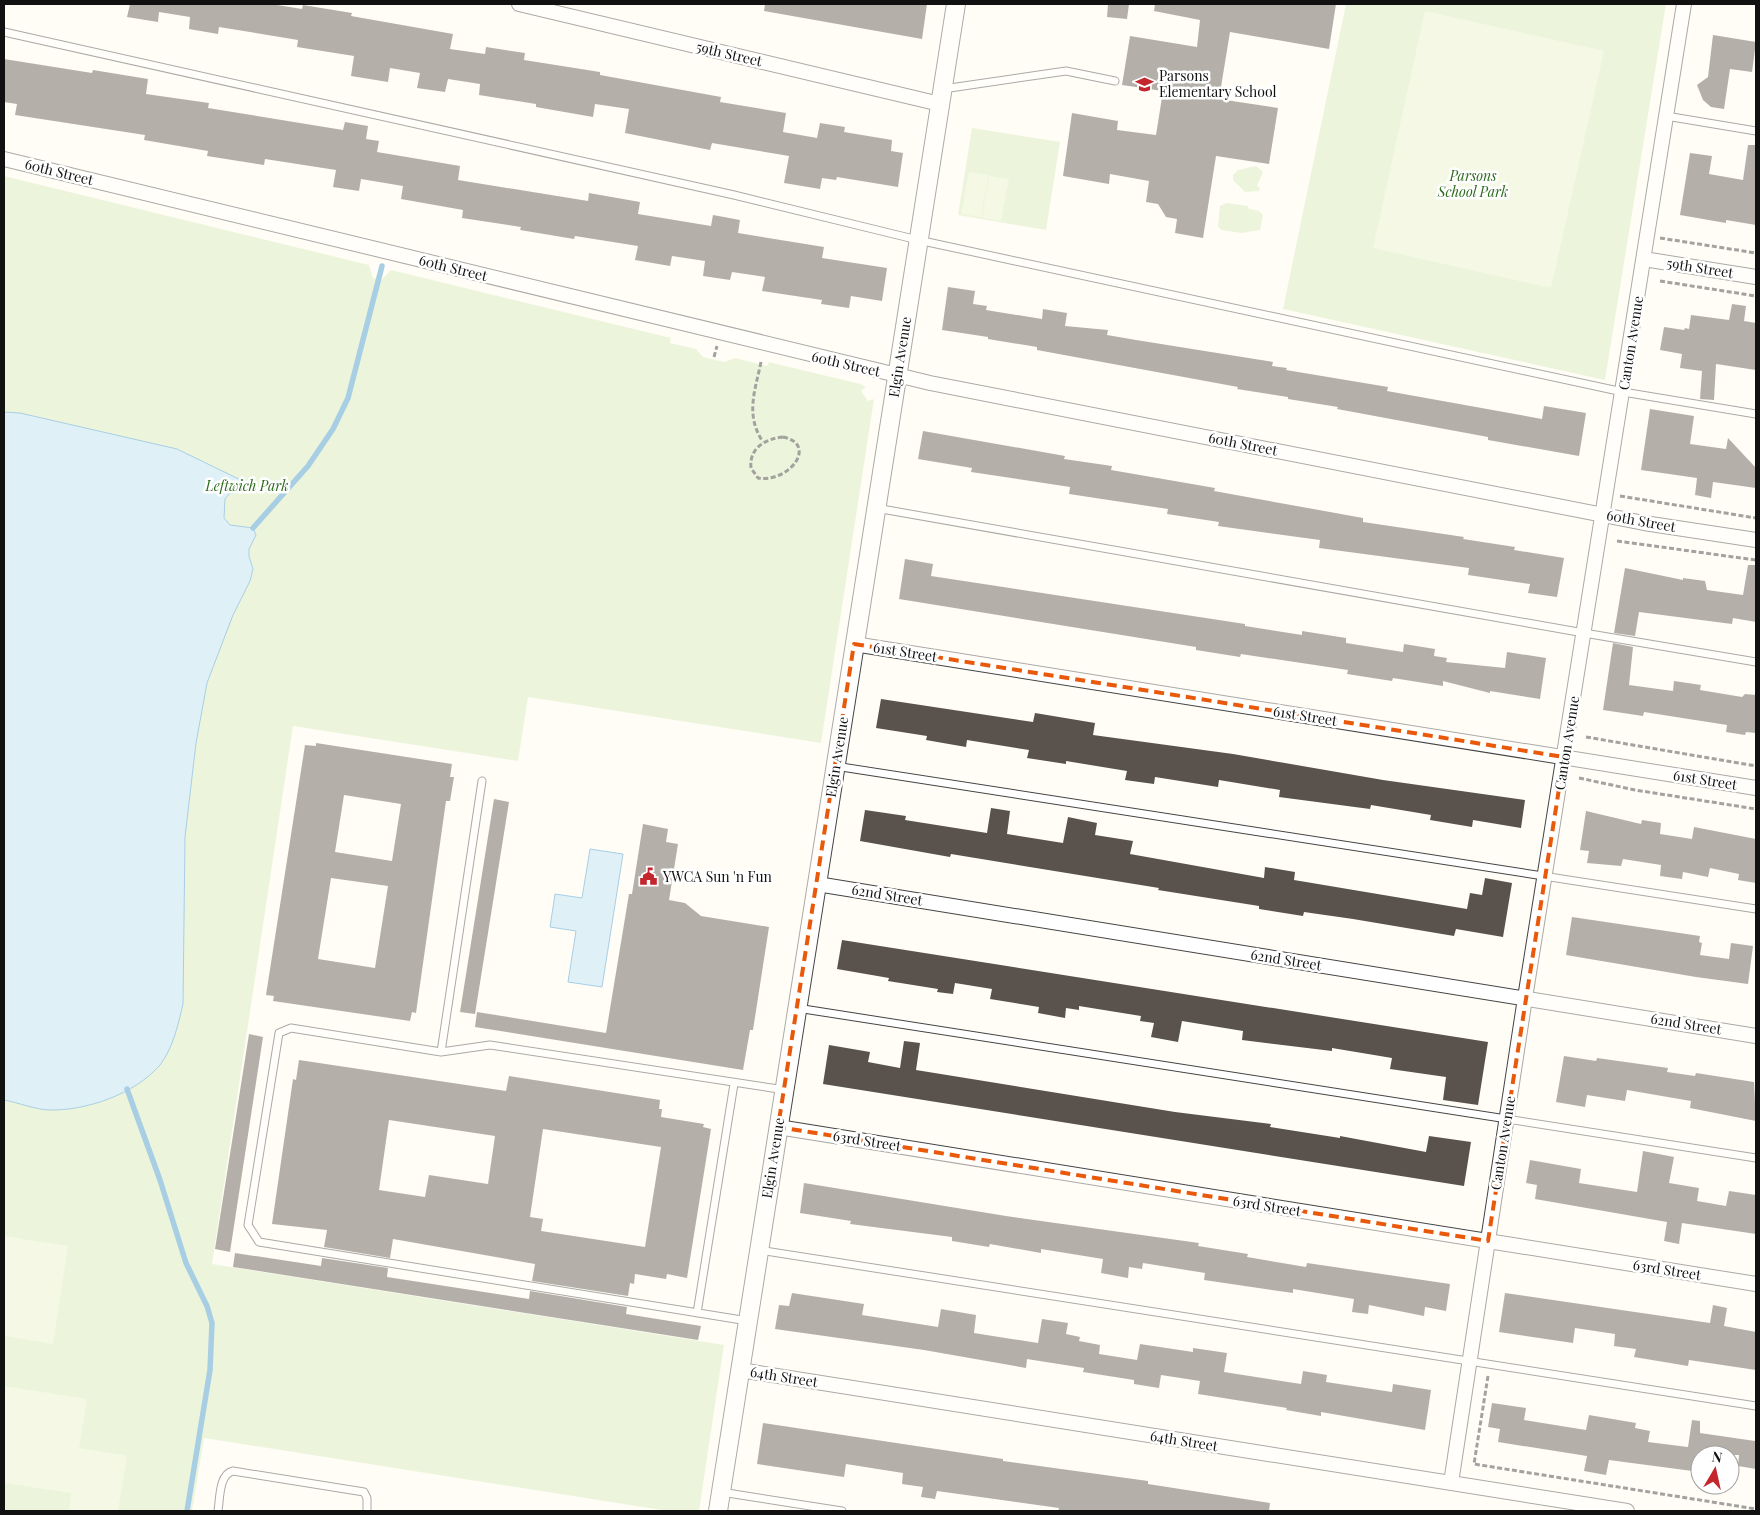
<svg xmlns="http://www.w3.org/2000/svg" width="1760" height="1515" viewBox="0 0 1760 1515" font-family="'Playfair Display',serif">
<style>
.green{fill:#d5ebbd}
.pitch{fill:#e6f2cf}
.water{fill:#b9e0f7;stroke:#3f96cf}
.lines{fill:none;stroke-linecap:round;stroke-linejoin:round}
.stream{stroke:#3f96cf;stroke-width:5.5}
.building{fill:#5a524d;fill-rule:evenodd}
.service-casing{stroke:#444;stroke-width:9}
.minor-casing{stroke:#444;stroke-width:16}
.tertiary-casing{stroke:#444;stroke-width:20}
.path{stroke:#333;stroke-width:3;stroke-dasharray:5 2.5;stroke-linecap:butt}
.service{stroke:#fff;stroke-width:7}
.minor{stroke:#fff;stroke-width:14}
.tertiary{stroke:#fff;stroke-width:18}
.marked{fill:none;stroke:#e8590c;stroke-width:4;stroke-dasharray:10 6;stroke-linejoin:round}
.labels{text-anchor:middle;stroke-width:5;stroke-linejoin:round;paint-order:stroke}
.street-label{font-size:14px;fill:#111;stroke:#fff}
.poi-label{font-size:14px;fill:#111;stroke:#fff;text-anchor:start}
.park-label{font-size:14px;font-style:italic;fill:#2f6b1f;stroke:#fff}
</style>
<rect width="100%" height="100%" fill="#fffdf5"/>
<path class="green" d="M1346,4H1666L1605,380L1283,309Z
M972,128L1060,142L1046,230L958,215Z
M1256,166L1263,172L1257,186L1260,188L1259,191L1245,192L1233,180V175L1238,170Z
M4,176L369,265L373,278L381,280L391,270L671,338L670,343L696,349L703,357L724,362L735,358L767,366L769,362L860,384L866,387L861,391L868,401L874,399L821,743L528,697L518,761L293,726L212,1264L724,1345L699,1511H668L204,1438L192,1511H4Z
M1227,203L1248,206L1249,209L1259,211L1263,215L1260,230L1242,233L1221,230L1218,226L1220,206Z"/>
<path class="pitch" d="M1425,11L1604,51L1551,288L1373,248Z
M969,172L988,175L981,217L961,214Z
M989,176L1009,179L1001,221L982,218Z
M4,1236L68,1246L53,1344L4,1336Z
M4,1386L87,1399L79,1448L127,1456L118,1511H69L71,1493L4,1483Z"/>
<path class="water" d="M4,412L20,413L177,449L247,483L248,488L244,492L230,493L225,499L224,518L230,525L253,528L256,535L249,549V556L253,569L250,581L233,615L207,683L196,743L185,837L183,1004C178,1025 173,1048 160,1065C135,1094 86,1111 49,1110C37,1110 16,1102 4,1100Z
M590,849L623,854L602,987L568,982L576,931L550,927L555,894L582,898Z"/>
<g class="lines">
<path class="stream" d="M253,528L308,466L333,429L348,398L382,266
M127,1089L160,1180L186,1263L207,1306L212,1323L210,1370L187,1511"/>
</g>
<path class="building" d="M130,4H271L302,9L303,5L352,13L351,16L453,34L450,49L485,54L486,47L525,53L524,60L600,72V75L721,97L720,102L786,113L783,132L817,138L820,123L845,127L844,132L892,140L891,151L903,153L898,187L837,177L836,180L822,178L820,189L784,183L789,156L712,143L710,150L625,133L629,109L595,104L593,117L536,107V104L479,95L480,84L448,79L445,92L417,88L420,73L390,68L388,82L351,76L354,56L297,47L298,40L219,27L218,34L189,29L190,17L159,12L158,22L127,17Z
M765,4H927L922,39L764,11Z
M1108,4H1129L1127,19L1107,17Z
M1155,4H1336L1329,49L1230,32L1219,99L1278,108L1269,164L1216,156L1203,238L1175,233L1177,219L1166,217L1158,204L1146,202L1149,181L1110,174L1109,184L1063,176L1072,113L1118,121L1117,130L1156,135L1163,91L1122,85L1130,36L1197,47L1200,20L1154,11Z
M1713,35L1756,42L1752,72L1730,69L1724,109L1711,107L1703,100L1697,85L1708,77Z
M4,59L92,73L93,70L148,79L146,94L209,103L208,108L343,130L345,122L368,126L366,139L379,141L377,152L460,166L458,180L588,201L589,193L640,202L638,214L711,226L713,215L740,220L738,233L824,247L822,258L887,268L882,301L851,296L849,308L821,304L822,300L762,291L765,277L732,272L730,280L703,276L705,261L672,256L670,266L635,260L638,246L575,236L574,239L520,230L521,227L462,218L463,210L401,199L403,186L361,179L359,191L333,187L336,170L265,159L264,165L207,156L208,151L144,140L145,135L15,115L17,104L4,102Z
M1748,145H1756V225L1726,220V223L1680,215L1690,153L1712,156L1709,174L1743,180Z
M948,287L975,291L973,304L987,306L986,310L1042,319L1043,309L1067,313L1065,326L1108,330L1107,335L1136,340L1273,362L1272,366L1287,368L1286,370L1388,387L1387,391L1542,419L1544,406L1586,413L1579,456L1488,440V437L1337,409L1338,407L1288,399V397L1237,389L1238,387L1037,350V347L988,339V337L942,330Z
M1732,304L1746,306L1744,321L1756,323V370L1716,364L1714,400L1700,399L1702,371L1680,368L1682,354L1660,350L1664,327L1684,330L1685,328L1689,329L1691,315L1729,320Z
M1650,409L1694,416L1690,444L1726,449L1728,438L1756,468V488L1713,482L1711,498L1695,495L1697,478L1641,470Z
M923,431L1065,456L1064,459L1112,466L1111,470L1215,488L1214,491L1363,518V522L1464,537L1463,539L1515,547L1514,550L1564,558L1557,597L1528,593L1530,584L1468,575L1469,568L1319,548L1320,540L1218,526L1219,522L1167,514L1168,509L1069,494L1070,487L971,472L972,468L918,459Z
M905,559L933,564L931,576L1245,624V626L1302,635V631L1346,638V643L1403,652L1404,644L1435,649L1434,656L1447,658L1446,662L1505,668L1507,652L1546,658L1540,699L1490,691V693L1443,681V686L1393,678L1392,681L1347,674L1348,670L1241,654L1240,657L1196,650V647L899,599Z
M1748,565H1756V622L1733,618L1732,624L1639,612L1635,636L1614,633L1625,568L1683,580V578L1705,581L1707,590L1743,595Z
M1613,643L1633,647L1629,685L1673,691L1674,681L1701,685L1700,690L1742,697L1745,694L1756,695V733L1746,732L1745,735L1726,732L1727,725L1644,712L1643,716L1603,710Z
M881,699L1033,722L1035,713L1095,723L1093,735L1233,754L1383,780L1525,800L1521,828L1473,820L1472,827L1430,820L1431,815L1371,805L1370,809L1279,797L1280,790L1219,780L1218,787L1155,777L1154,784L1125,780L1127,771L1066,761V764L1027,758L1029,750L967,740L966,747L926,740L927,736L876,728Z
M316,743L452,764L450,777H454L450,801H446L416,1013L412,1012L410,1021L273,1001L274,996L266,995L305,745L316,746ZM344,795L401,804L392,861L335,852ZM331,878L388,886L375,968L318,959Z
M494,799L509,802L475,1014L460,1012Z
M991,808L1010,811L1007,834L1063,843L1068,817L1097,823L1095,835L1133,841L1130,854L1264,878L1265,867L1295,872L1294,880L1467,909L1470,893L1482,895L1485,878L1512,883L1503,937L1456,929L1454,936L1353,919L1304,912L1303,916L1259,909V906L1158,890L1159,888L951,854L950,857L860,841L865,810L906,816L905,820L987,833Z
M1586,811L1641,824L1642,820L1661,823L1660,834L1692,839L1694,827L1756,839V883L1738,880L1739,874L1710,868L1708,877L1683,872L1682,879L1660,876L1661,865L1623,859L1621,866L1587,863L1589,851L1580,850Z
M643,824L668,829L666,842L678,844L669,900L685,903L701,916L769,927L753,1030H750L743,1070L475,1027L477,1012L606,1033L629,894H632Z
M1572,917L1700,936L1699,942L1702,943L1700,955L1729,959L1731,943L1753,946L1748,984L1696,977L1566,955Z
M842,940L1488,1042L1478,1105L1443,1100L1446,1077L1390,1069L1392,1058L1332,1048V1051L1242,1040L1243,1031L1182,1021L1178,1042L1151,1037L1154,1023L1140,1021L1141,1016L1079,1006V1010L1066,1008L1065,1018L1038,1013L1039,1007L990,999L992,989L955,983L953,994L937,992L938,989L888,981L889,978L837,969Z
M249,1034L263,1037L230,1252L215,1249Z
M904,1041L920,1043L916,1070L1175,1112L1271,1124L1270,1127L1340,1138V1136L1426,1152L1429,1136L1471,1142L1464,1186L823,1084L829,1045L870,1052L868,1062L900,1068Z
M1564,1056L1596,1061L1597,1058L1668,1068L1667,1072L1695,1076L1696,1073L1754,1082L1756,1121L1690,1108L1691,1101L1627,1090L1625,1101L1587,1095L1585,1107L1556,1102Z
M299,1060L506,1091L509,1076L660,1100L659,1109H662L661,1117L704,1124L703,1127L711,1129L687,1278L667,1274L666,1279L635,1274L634,1284L630,1283L628,1296L532,1281L535,1264L393,1239L390,1258L324,1247L327,1230L272,1224L293,1079L296,1080ZM389,1120L495,1136L488,1184L429,1175L425,1197L379,1190ZM543,1129L661,1147L645,1247L541,1231L543,1219L530,1217Z
M1643,1151L1674,1157L1669,1183L1699,1188L1697,1201L1726,1206L1729,1191L1756,1195V1234L1682,1223L1679,1244L1664,1241L1667,1222L1535,1199L1537,1185L1526,1183L1530,1160L1581,1169L1579,1183L1637,1192Z
M804,1183L1006,1216L1199,1243L1198,1246L1248,1254L1247,1257L1306,1267L1307,1263L1450,1284L1446,1311L1425,1307L1424,1316L1369,1305L1368,1314L1352,1312L1354,1299L1293,1289V1293L1204,1280L1205,1273L1143,1263L1142,1269L1129,1267L1128,1278L1101,1273L1103,1259L1041,1249V1253L990,1244L989,1247L952,1241V1237L850,1224L851,1221L800,1213Z
M235,1253L321,1266L322,1258L388,1268L387,1277L529,1299L530,1291L627,1307L626,1314L701,1326L698,1340L233,1267Z
M792,1293L864,1304L862,1315L938,1327L941,1309L976,1315L974,1333L1038,1343L1042,1319L1068,1323L1066,1334L1080,1337L1079,1341L1100,1345L1099,1354L1137,1360L1140,1344L1193,1352V1348L1227,1353L1224,1372L1301,1384L1303,1371L1327,1375L1326,1382L1392,1392L1393,1384L1431,1390L1425,1430L1321,1412V1416L1286,1410L1287,1408L1198,1394L1200,1381L1161,1375L1159,1388L1134,1384V1380L1083,1372L1084,1368L1027,1359L1026,1368L924,1350L775,1329L779,1305L789,1306Z
M1505,1293L1710,1323L1713,1305L1727,1308L1724,1326L1756,1332V1370L1689,1360L1688,1366L1634,1357L1636,1349L1614,1346L1615,1334L1575,1328L1573,1343L1499,1332Z
M1492,1403L1526,1408L1524,1420L1586,1430L1589,1415L1636,1423L1635,1428L1650,1431L1648,1442L1688,1447L1692,1420L1700,1421V1433L1755,1441L1756,1469L1738,1466L1739,1455H1700V1472L1609,1460L1606,1475L1584,1471L1587,1456L1498,1442L1500,1429L1488,1427Z
M763,1423L1003,1459V1461L1148,1481V1484L1270,1503L1269,1511H1058L1059,1508L937,1491L935,1499L921,1497L923,1487L902,1484L903,1473L846,1464L844,1477L757,1464Z"/>
<g class="lines">
<defs>
<path id="service" d="M4,32L734,195L918,240L1623,392L1756,414
M943,89L1066,71L1115,81
M1666,116L1756,131
M876,508L1584,633L1756,662
M835,766L1756,909
M482,781L441,1052L291,1028L279,1033L248,1225L259,1242L748,1321
M797,1008L1756,1158
M441,1052L490,1045L785,1090
M759,1250L1756,1406
M697,1313L734,1084
M721,1492L842,1511
M218,1511C220,1498 219,1474 233,1471L364,1492L367,1498V1511"/>
<path id="minor" d="M519,4L940,104
M4,159L930,383L1644,523L1756,540
M1644,259L1756,277
M854,644L1756,788
M817,884L1756,1036
M778,1127L1756,1284
M740,1370L1627,1511
M1451,1483L1525,998L1684,4"/>
<path id="tertiary" d="M718,1511L956,4"/>
</defs>
<use href="#service" class="service-casing"/>
<use href="#minor" class="minor-casing"/>
<use href="#tertiary" class="tertiary-casing"/>
<path class="path" d="M1660,238L1756,253
M1660,281L1756,296
M714,357L717,346
M761,362C755,391 745,415 763,442
M783,437C818,444 790,483 758,478L751,468C749,448 765,439 783,437Z
M1620,496L1756,518
M1617,541L1756,560
M1586,737L1756,766
M1579,778L1635,790L1756,809
M1488,1376L1474,1464L1756,1509"/>
<use href="#service" class="service"/>
<use href="#minor" class="minor"/>
<use href="#tertiary" class="tertiary"/>
</g>
<path d="M0 0H1760V1515H0ZM854,644L1564,757L1488,1241L778,1127Z" fill="#fffdf5" fill-opacity=".55" fill-rule="evenodd"/>
<path class="marked" d="M854,644L1564,757L1488,1241L778,1127Z"/>
<defs>
<symbol id="school-bare" viewBox="-9 -9 18 18"><path d="M0-5L7-2L0 1L-7-2ZM-4 1L0 2.5L4 1V4Q0 6-4 4Z" fill="#c4262e" stroke="#fff" stroke-width="2.5" paint-order="stroke"/></symbol>
<symbol id="civic-bare" viewBox="-9 -9 18 18"><path d="M-.6-6.5H3V-4.5H.6V-3L4-1V1h2V6H-6V1h2V-1L-.6-3ZM-1.2 2.5V6h2.4V2.5Z" fill="#c4262e" stroke="#fff" stroke-width="2.5" paint-order="stroke"/></symbol>
</defs>
<g fill-rule="evenodd">
<use href="#school-bare" x="1132" y="72" width="25" height="25"/>
<use href="#civic-bare" x="636" y="864" width="25" height="25"/>
</g>
<g class="labels">
<g class="street-label">
<text transform="translate(729 54) rotate(13)" y="5">59th Street</text>
<text transform="translate(59 172) rotate(14)" y="5">60th Street</text>
<text transform="translate(453 268) rotate(14)" y="5">60th Street</text>
<text transform="translate(1700 268) rotate(9)" y="5">59th Street</text>
<text transform="translate(1631 343) rotate(-81)" y="5">Canton Avenue</text>
<text transform="translate(900 357) rotate(-81)" y="5">Elgin Avenue</text>
<text transform="translate(846 364) rotate(13)" y="5">60th Street</text>
<text transform="translate(1243 444) rotate(11)" y="5">60th Street</text>
<text transform="translate(1641 521) rotate(10)" y="5">60th Street</text>
<text transform="translate(905 652) rotate(9)" y="5">61st Street</text>
<text transform="translate(1305 716) rotate(9)" y="5">61st Street</text>
<text transform="translate(1567 743) rotate(-81)" y="5">Canton Avenue</text>
<text transform="translate(837 757) rotate(-81)" y="5">Elgin Avenue</text>
<text transform="translate(1705 780) rotate(9)" y="5">61st Street</text>
<text transform="translate(887 895) rotate(9)" y="5">62nd Street</text>
<text transform="translate(1286 960) rotate(9)" y="5">62nd Street</text>
<text transform="translate(1686 1024) rotate(9)" y="5">62nd Street</text>
<text transform="translate(867 1141) rotate(9)" y="5">63rd Street</text>
<text transform="translate(1503 1143) rotate(-81)" y="5">Canton Avenue</text>
<text transform="translate(773 1158) rotate(-81)" y="5">Elgin Avenue</text>
<text transform="translate(1267 1206) rotate(9)" y="5">63rd Street</text>
<text transform="translate(1667 1270) rotate(9)" y="5">63rd Street</text>
<text transform="translate(784 1377) rotate(9)" y="5">64th Street</text>
<text transform="translate(1184 1441) rotate(9)" y="5">64th Street</text>
</g>
<g class="poi-label">
<text x="1159" y="81">Parsons<tspan x="1159" dy="16">Elementary School</tspan></text>
<text x="663" y="882">YWCA Sun 'n Fun</text>
</g>
<g class="park-label">
<text x="1473" y="181">Parsons<tspan x="1473" dy="16">School Park</tspan></text>
<text x="247" y="491">Leftwich Park</text>
</g>
</g>
<rect width="1760" height="1515" fill="none" stroke="#111111" stroke-width="10"/>
<g transform="translate(1715 1470) rotate(9)"><circle r="24" fill="#ffffff" stroke="#a0a0a0"/>
<path d="M0-4L9 19L0 12L-9 19Z" fill="#c4262e"/>
<text y="-8" font-size="14" font-weight="bold" text-anchor="middle" fill="#111111">N</text>
</g>
</svg>
